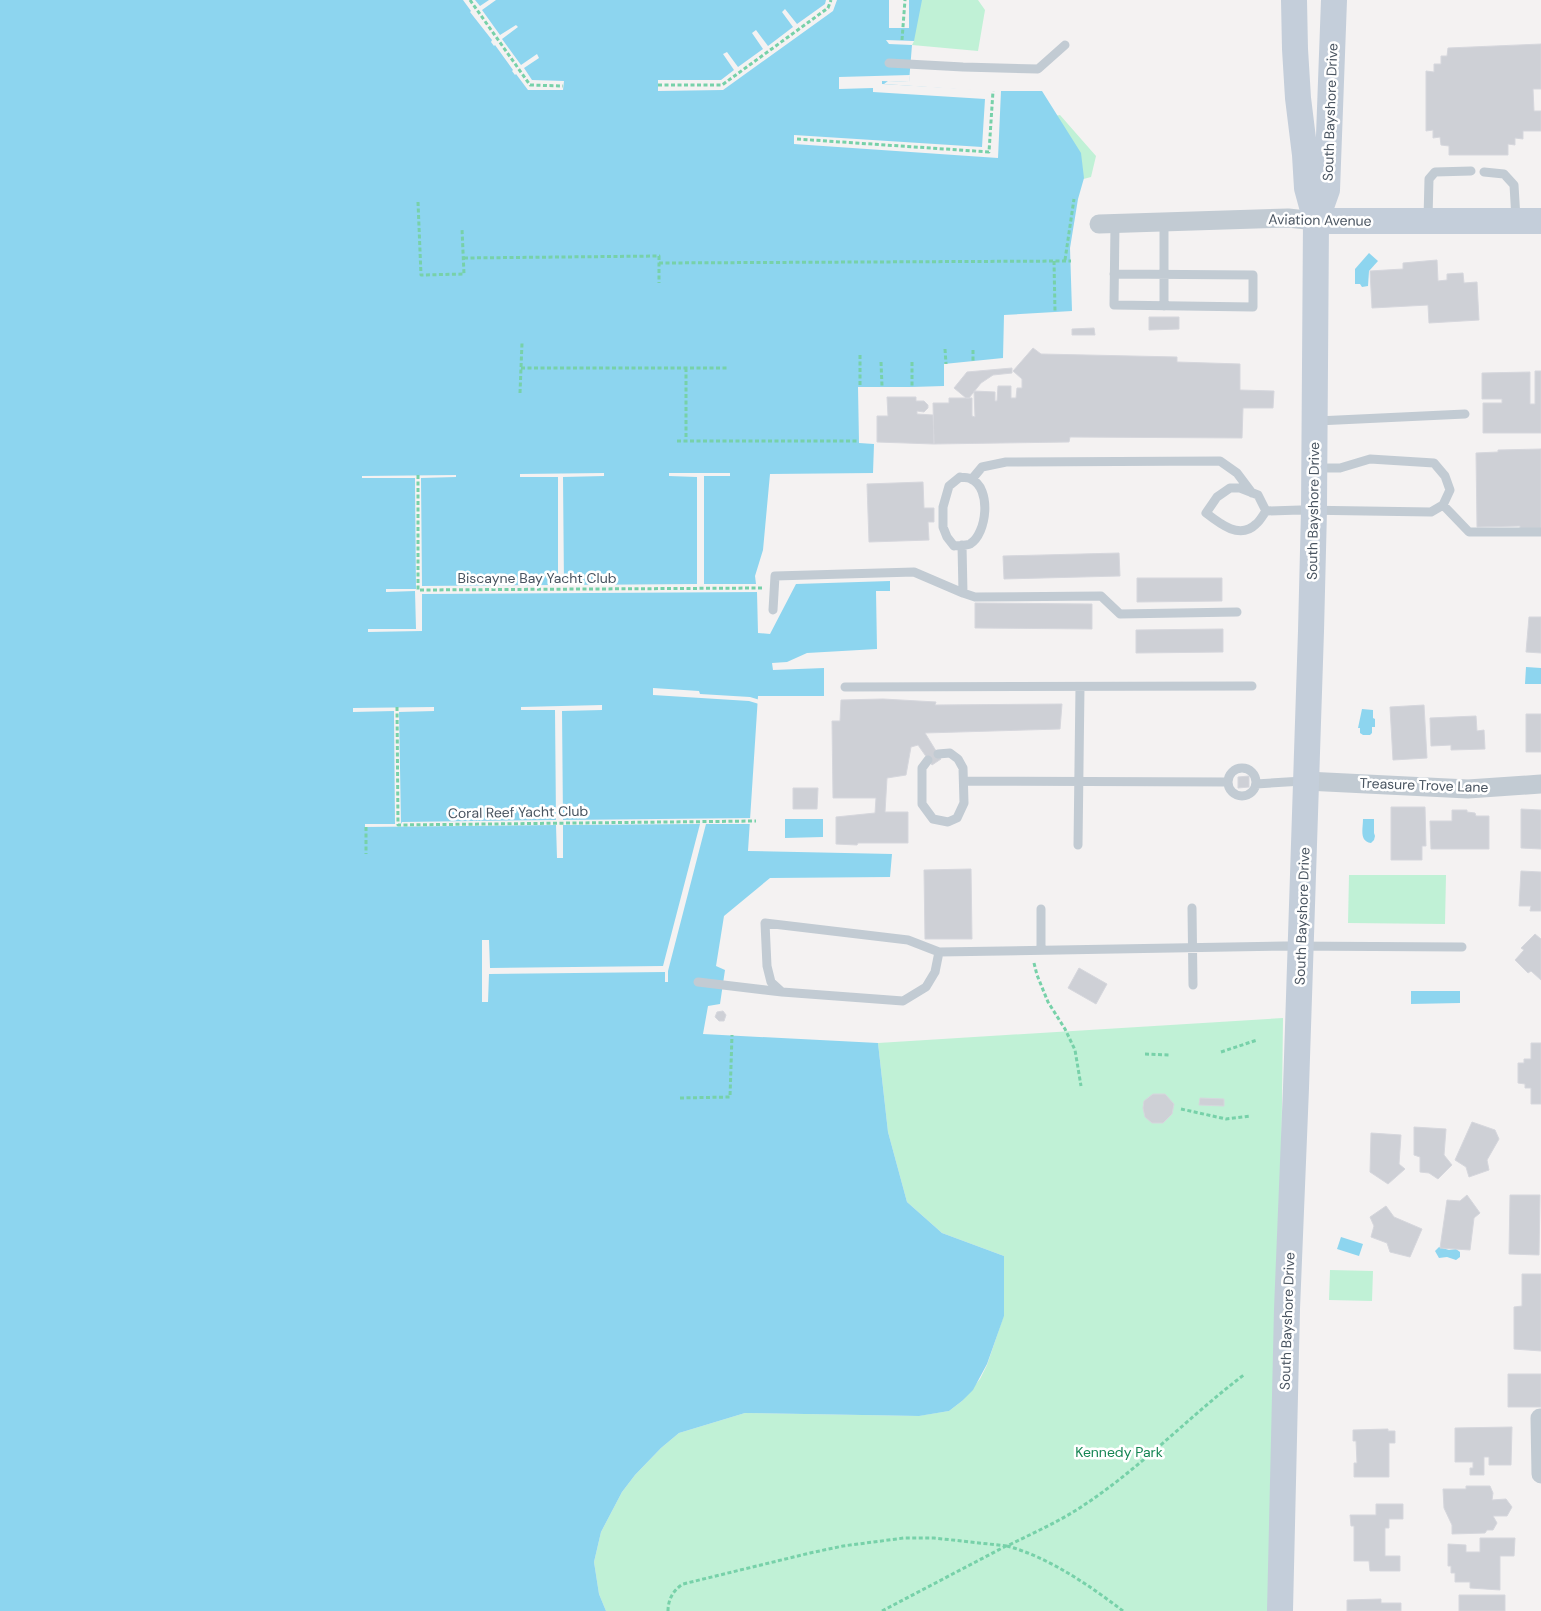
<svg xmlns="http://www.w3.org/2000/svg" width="1541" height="1611" viewBox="0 0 1541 1611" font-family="'DM Sans',sans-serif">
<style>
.green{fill:#c0f1d6}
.water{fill:#8dd5ef}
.pier{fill:#f4f2f2}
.building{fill:#ced0d6;stroke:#d6d7dd}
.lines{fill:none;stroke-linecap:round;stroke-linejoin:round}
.path{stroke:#77d1a9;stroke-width:3;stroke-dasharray:4 2.5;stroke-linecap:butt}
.lane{stroke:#c2cbd3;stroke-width:9}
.street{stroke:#c2cbd3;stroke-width:19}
.secondary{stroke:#c4ceda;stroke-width:26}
.labels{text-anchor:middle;stroke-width:5;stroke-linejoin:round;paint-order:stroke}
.street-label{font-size:14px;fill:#495460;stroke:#fff}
.park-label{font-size:14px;fill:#158553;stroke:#fff}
</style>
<rect width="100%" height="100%" fill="#f4f2f2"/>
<path class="green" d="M909,0H978L985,10L978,51L912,45L914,41L909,40Z
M1060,115L1096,156L1091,177L1076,181L1050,117Z
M1349,875H1446L1445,924L1348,923Z
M1283,1018L1276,1611H606L599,1594L594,1562L601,1532L622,1492L635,1475L661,1448L679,1433L745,1413L918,1416L949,1411L962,1401L980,1379L987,1365L1004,1315V1256L942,1233L907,1202L888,1132L878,1043Z
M1330,1270L1373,1271L1372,1301L1329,1300Z"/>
<path class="water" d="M0,0H922L914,41L886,40L889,44L912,45L909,82L888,81L884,84L986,91H1042L1081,153L1084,178L1078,199L1070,248L1072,311L1004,315L1003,358L944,364V386L912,387H858L859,443L874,444L873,473L770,474L763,550L755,576L757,592L758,633L770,634L796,584L890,581V591H876L877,649L807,653L787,662L772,663L773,670L824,668V696H758L748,851L892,854L890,877L770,878L724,916L716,966L725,970L720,1004L708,1006L703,1034L878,1043L888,1132L907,1202L942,1233L1004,1256V1316L987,1364L973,1390L962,1401L949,1411L919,1416L745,1413L679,1433L661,1448L635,1475L622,1492L601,1532L594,1562L599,1594L606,1611H0Z
M1369,253L1378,261L1369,271L1368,286L1362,287L1360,284H1355V269Z
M1526,667L1541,668V684H1525Z
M1362,709L1373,710V718L1375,719V727H1372V733L1370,735H1363L1360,733V728H1358Z
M785,819H823V837L785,838Z
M1363,819H1374V833L1375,836L1374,840L1371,843C1359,841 1363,829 1363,819Z
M1411,991H1460V1003L1411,1004Z
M1341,1237L1363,1244L1359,1256L1337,1249Z
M1439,1247L1449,1250L1456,1249L1460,1252V1257L1456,1260L1447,1257L1439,1258L1435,1251Z"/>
<path class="pier" d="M463,0H475L480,6L489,0H496L482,10L500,35L516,25L518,27L502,39L521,65L537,54L539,58L524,68L532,80L564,81L563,90H528L516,74L515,75L512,71L513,70L495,45L494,46L491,42L492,40L470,12L471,11Z
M826,0H837L833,11L723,90L658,91V80H721L734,70L723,54L727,52L738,67L763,49L752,33L756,30L768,46L793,27L782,12L785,9L797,24L825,4Z
M889,0H909V28H889Z
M910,75L909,82L882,81V84L1001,91L998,158L794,144V135L982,147L985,99L873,92V88L839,89V77Z
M604,473V476L563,477L564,585L697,584V477L669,476V473H730V476H704V584H758L760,592L422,594V631L368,632V629H416L415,591L386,592V589H416L415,478H362V476L456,475V477L421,478L422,586L558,585V477H520V474Z
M653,688L699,691L700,694L750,697L760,700L759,704L749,701L653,695Z
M602,705V710L562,711L563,820L753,818L752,824H706L668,971V982H665V972L489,974L488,1002H482V940H489L490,968L663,966L700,824L563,825V858H557L556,825L365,827V824H395L394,711L353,712V708L434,707V711L399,712L401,824L402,822L556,820L555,710H521V707Z"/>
<path class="building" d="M1541,44V89H1533L1534,111H1541V131H1523V139L1515,138V145L1508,144V155H1449V146L1441,145L1440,137L1433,138V130L1426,131V71L1434,72V64H1441V56H1447L1448,48Z
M1437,260L1438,281L1447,280V274L1463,273L1464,283L1477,282L1479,320L1429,323L1428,305L1372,308L1370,271L1403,269V263Z
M1149,317H1179V329L1149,330Z
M1094,328L1095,335H1072V329Z
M1033,348L1041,354L1177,357V362L1240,364V390L1274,391L1273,408H1243L1242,438L1070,437L1069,442L934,444L933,403H949V398H972V416L975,417L974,391L995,392V401H997L998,386H1011V398H1016L1017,388H1022V379L1013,371Z
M1012,368V373L993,375L981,383L969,398H966L954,388L967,372Z
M1535,371H1541V433H1483V403H1502V399H1482V373L1530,372V404H1535Z
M887,397H916V401H924L928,405V408L924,412L917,411V414L933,415L934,444L877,442V416H888Z
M1541,449V529L1520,530V526L1477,527L1476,453L1498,452V450Z
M923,482L924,508H934V522H928L929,540L869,542L867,484Z
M1119,553L1120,576L1004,579L1003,556Z
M1137,578H1222V601L1137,602Z
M975,603L1092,604V629L975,628Z
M1529,617H1541V653L1526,652Z
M1223,629V652L1136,653V630Z
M883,699L936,702L935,705L1062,704L1060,729L925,733L941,759L932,765L918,745L911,747L906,775L887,778L885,812H908V843H858L857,845L836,844V817L875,813L876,798H833L832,721H840L841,700Z
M1424,705L1427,758L1393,760L1390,707Z
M1526,714H1541V752H1526Z
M1476,716L1477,731L1484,730L1485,749L1451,750V745L1431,746L1430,718Z
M1249,776V787L1238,788V777Z
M793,788H818L817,809H793Z
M1391,807H1425L1426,846H1422V860H1391Z
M1521,809L1541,810V849L1521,848Z
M1452,810H1467V812L1475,813L1476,816H1489V849H1431L1430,821H1452Z
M971,869L972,939H925L924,870Z
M1521,871L1541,872V911H1530L1531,906H1519Z
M1535,934L1541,939V980L1531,971L1528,973L1515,960L1524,950L1521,948Z
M1079,968L1107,984L1096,1004L1068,988Z
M723,1011L726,1015L724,1021H719L715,1017L717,1012Z
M1531,1043H1541V1104H1531V1088H1525V1084L1518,1083V1063H1524V1059H1531Z
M1153,1094H1165L1174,1104L1172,1114L1163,1123H1152L1145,1117L1143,1108L1144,1101Z
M1200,1098L1224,1099V1106L1199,1105Z
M1472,1122L1495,1130L1499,1139L1487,1160L1489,1170L1469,1177L1466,1167L1455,1160Z
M1414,1127L1446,1129L1444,1155L1452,1165L1438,1179L1429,1173L1420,1172V1157L1414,1155Z
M1371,1133L1401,1135L1399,1164L1405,1169L1388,1184L1370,1172Z
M1467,1195L1480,1213L1474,1218L1470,1250L1440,1248L1447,1200L1460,1201Z
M1510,1195H1540L1539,1255L1509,1254Z
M1386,1206L1394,1217L1422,1229L1410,1257L1390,1252L1387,1243L1371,1237L1374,1226L1370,1217Z
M1522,1274H1541V1351L1514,1349V1307L1522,1306Z
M1508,1374H1541V1407H1508Z
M1512,1427L1511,1465H1489V1457H1484V1475H1470V1468H1473V1462H1455V1428Z
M1388,1429V1431H1395V1443H1389V1477H1354V1463H1357L1356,1441H1353V1430Z
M1466,1486H1490L1493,1493L1492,1500L1506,1499L1512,1507L1507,1516H1493L1497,1523L1493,1530H1487L1485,1533L1452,1534V1525L1444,1508L1443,1489H1466Z
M1376,1504H1403V1519H1389V1528H1385V1556H1400V1571H1370L1369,1561H1354V1526H1351L1350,1515H1376Z
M1480,1538H1515L1514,1556H1500V1590L1470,1588V1582H1455V1573H1451V1566H1448V1544L1466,1545V1552H1480Z
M1459,1595H1505V1611H1459Z
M1381,1599V1603H1401V1611H1347V1600Z"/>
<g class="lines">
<path class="path" d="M470,0L530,85L563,86
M902,40L905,0
M658,85H722L828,8L831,0
M797,139L989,152L993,91
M418,202L421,275L464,274L462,229
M464,258L659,256V283
M1065,260L1074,199
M1054,261L1055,312
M659,263L1071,261
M945,349L946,364
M973,350V361
M860,355V387
M881,362L882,386
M912,362V387
M521,368H729
M686,368V442
M520,393L522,343
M677,441H859
M418,475V590L762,588
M397,707L398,825L756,821
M366,827V854
M1034,963L1037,975L1048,1002L1065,1029L1075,1050L1081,1086
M1221,1052L1257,1040
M1145,1054L1171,1055
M680,1098L730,1097L732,1035
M1181,1109L1226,1119L1250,1116
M668,1611C668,1600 673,1590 683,1584L810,1553L843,1546L904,1538H934L1007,1546
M882,1611L1006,1546
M1123,1611C1089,1585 1048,1557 1007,1546C1031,1534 1056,1523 1078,1509C1139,1470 1188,1417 1245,1374"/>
<path class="lane" d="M889,63L963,67L1038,69L1065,45
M1484,172L1504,174L1514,185L1516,219
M1428,218L1429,179L1435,172L1471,171
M1114,274L1253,275V307L1114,305L1115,224
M1164,306V222
M1317,421L1465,414
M960,477C963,478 968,477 971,479C992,488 987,534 970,544C966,546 958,545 954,546L947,537L943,527V507L949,486Z
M972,479L982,467L1006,462L1220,461L1237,473L1252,493
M1230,488H1240L1258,495L1266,511C1263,515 1260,521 1256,524C1240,540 1220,524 1206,513L1217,497Z
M1443,505L1469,532H1541
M1266,511L1300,510L1431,512L1443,505L1450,490L1445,476L1434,463L1370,459L1340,468H1317
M962,545L963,593L975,597L1101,596L1120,614L1237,612
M773,610L775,576L914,572L963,593
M845,687L1252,686
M928,760L922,768V804L933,819L948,822L957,818L964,803L963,768L958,759L950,753L938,754
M1228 782a14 14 0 1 1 28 0a14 14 0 1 1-28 0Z
M964,781L1228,782
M1256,784L1303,781
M1078,845L1080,687
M1192,908L1193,985
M1041,950V909
M939,952L935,972L926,987L903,1001L782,992L771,982L767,966L765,923L908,940L939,952L1284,946L1462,947
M698,982L782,992"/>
<path class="street" d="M1099,224L1288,218L1316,221
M1306,781L1468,789L1541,784
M1540,1418L1541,1474"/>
<path class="secondary" d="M1316,221H1541
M1316,221L1327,190L1334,0
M1280,1611L1287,1309L1296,1088L1311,631L1314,510L1316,221L1307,188L1305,155L1298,98L1295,49L1294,0"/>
</g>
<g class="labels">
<g class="street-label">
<text transform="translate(1330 112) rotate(-88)" y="5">South Bayshore Drive</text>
<text transform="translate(1320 220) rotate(1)" y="5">Aviation Avenue</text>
<text transform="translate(1313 511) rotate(-89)" y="5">South Bayshore Drive</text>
<text x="537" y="583">Biscayne Bay Yacht Club</text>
<text transform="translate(1424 785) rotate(2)" y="5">Treasure Trove Lane</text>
<text transform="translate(518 812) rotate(-1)" y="5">Coral Reef Yacht Club</text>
<text transform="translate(1302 916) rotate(-88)" y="5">South Bayshore Drive</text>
<text transform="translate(1287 1321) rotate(-88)" y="5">South Bayshore Drive</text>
</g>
<g class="park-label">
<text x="1119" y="1457">Kennedy Park</text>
</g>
</g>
</svg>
